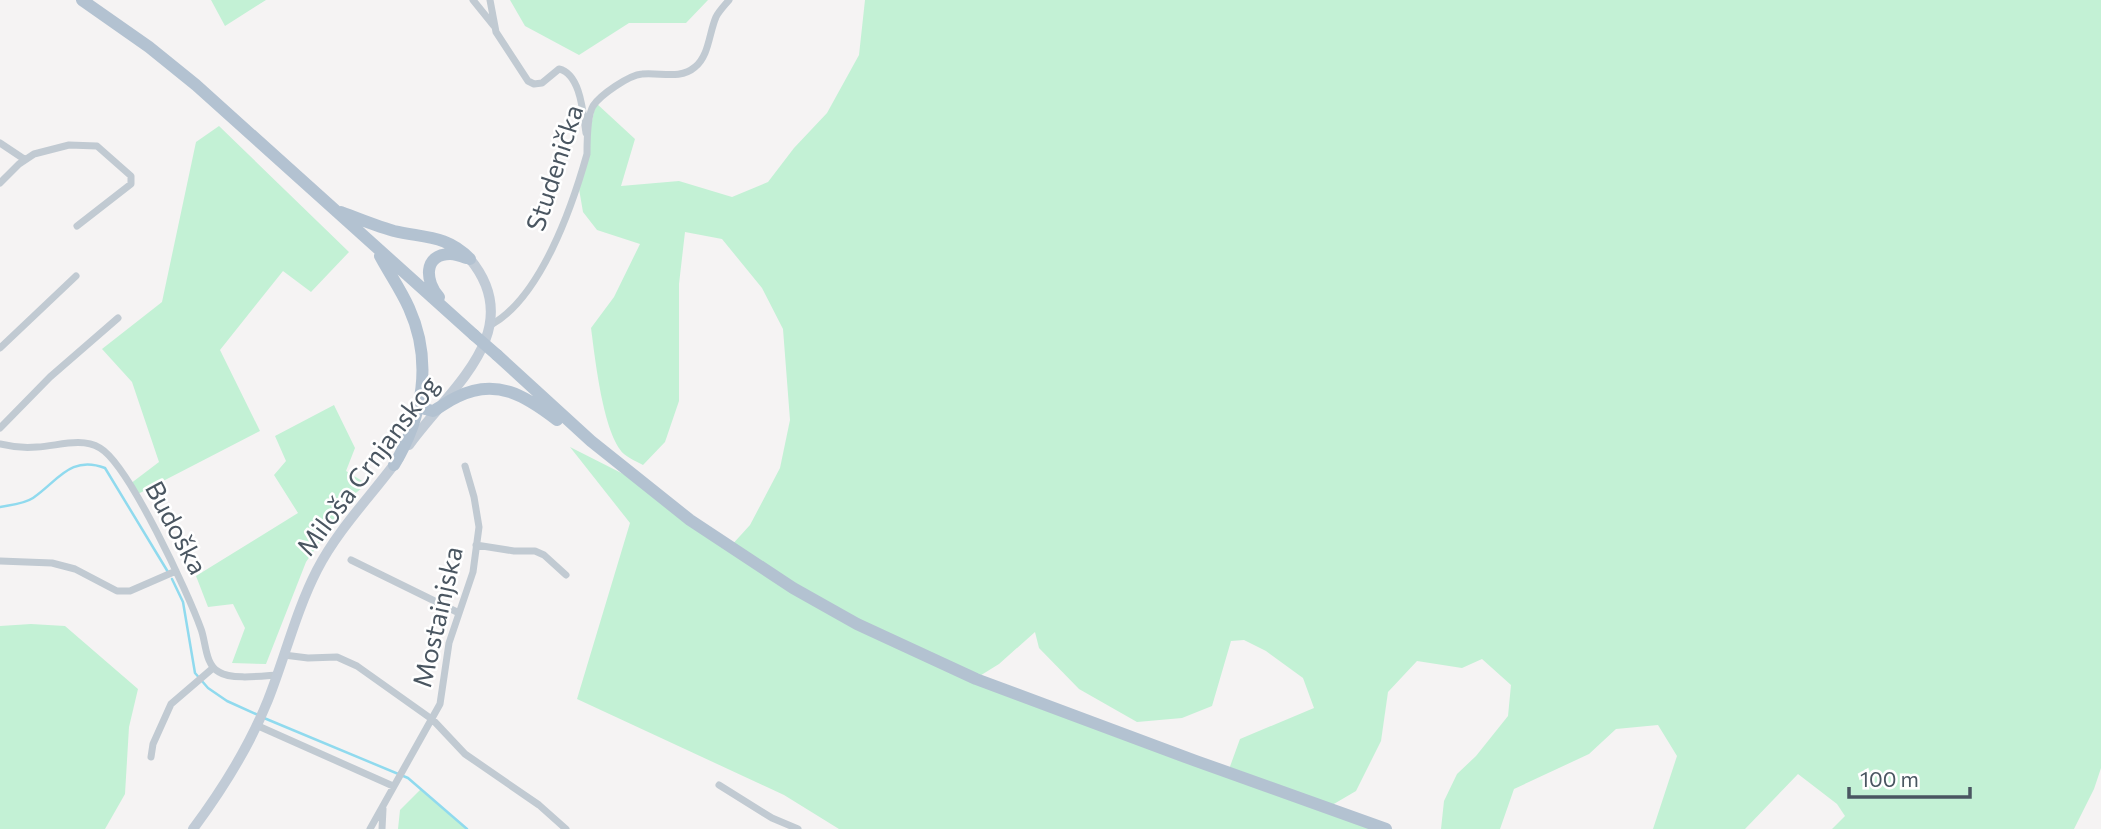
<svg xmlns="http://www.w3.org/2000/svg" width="2101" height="829" viewBox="0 0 2101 829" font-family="Commissioner,sans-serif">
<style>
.green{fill:#c3f1d5;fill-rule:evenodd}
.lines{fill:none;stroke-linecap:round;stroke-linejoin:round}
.stream{stroke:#90daee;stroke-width:2.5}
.street{stroke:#c1cad2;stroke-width:7}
.secondary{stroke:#c1cbd6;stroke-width:10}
.primary{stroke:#b3c2d1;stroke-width:12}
.primary-bridge{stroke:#b3c2d1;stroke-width:12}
.labels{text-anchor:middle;stroke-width:5;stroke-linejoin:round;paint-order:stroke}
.street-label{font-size:26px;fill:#4a5661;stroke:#fff}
</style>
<rect width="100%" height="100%" fill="#f5f3f3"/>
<path class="green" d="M211,0H266L225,26Z
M510,0H708L686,23H629L579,55L525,26Z
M865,0H2101V768L2094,789L2074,829H1832L1845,816L1837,804L1798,774L1745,829H1653L1677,756L1658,725L1616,729L1589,754L1514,789L1500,829H1441L1444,801L1457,774L1476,756L1508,716L1511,685L1482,659L1462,668L1417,661L1388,692L1381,741L1356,791L1327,808L1387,829H839L784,795L577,699L630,523L570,447L647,486L730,547L750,525L780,468L790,420L783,329L762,288L722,239L685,232L679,284V401L665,442L643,465C637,462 629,458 624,454C603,434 595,357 591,328L614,297L640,244L597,230L583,212L578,183L596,103L635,139L621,186L679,181L732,197L768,182L794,148L827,113L859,55ZM1035,632L1039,648L1079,689L1137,722L1182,718L1212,706L1231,641L1244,640L1266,651L1303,678L1314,708L1240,739L1228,772L978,677L999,664Z
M219,126L349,252L311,292L283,271L220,350L260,431L136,495L130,484L159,462L132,382L102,349L162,302L196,142Z
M334,405L355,448L346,471L367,484L352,496L306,562L266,664L232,663L245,628L233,604L208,607L196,576L298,513L274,475L286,461L275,436Z
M31,624L65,626L138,689L129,727L125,794L105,829H0V626Z
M421,789L467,829H398L400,810Z"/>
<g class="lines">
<path class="stream" d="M0,507C10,505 24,504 33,498C58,481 70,455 105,468L168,572
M172,579L183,602L195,673L208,688L227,701L258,715
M264,718L408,778L467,829"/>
<path class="street" d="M473,0L494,26
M490,0L496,32L528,81L534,84L542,83L559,69C581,74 583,114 586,133
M0,143L24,159
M0,183L19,164L34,154L69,145L97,146L131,176V184L77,226
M491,325C541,297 572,207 587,154C587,143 587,116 593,106C600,95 629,75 642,74C660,72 680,80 695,67C709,56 709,33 716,17C719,11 725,5 729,0
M0,348L76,276
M0,428L50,377L118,318
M0,444C12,447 25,448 37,447C58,446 81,437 100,448C129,465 188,593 201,629C206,642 205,665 219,672C231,680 262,676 277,675
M476,545L514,551H535L544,555L566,575
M351,560L459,613
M0,561L52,563L75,569L117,591H130L176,571
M284,655L308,658L337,657L357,666L433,720L465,754L539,805L566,829
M256,725L393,786
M151,757L153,744L171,704L213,668
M719,785L772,818L798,829
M370,829L440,704L449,643L473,572L479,527L474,497L465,466
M382,829L383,809"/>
<path class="secondary" d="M409,445C449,389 529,331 470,259
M193,829C222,790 250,745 268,700C285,657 296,611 317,570C338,529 372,495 399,458"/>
<path class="primary" d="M82,0L149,47L196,85L474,335
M341,212C359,219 376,226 394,231C424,238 447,235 470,259
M380,256C389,273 401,290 409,308C433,361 423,417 394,465
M439,297C425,282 423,254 450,254C455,254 461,256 466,258
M497,355L591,441L690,520L793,588L857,624L976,679L1196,761L1386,829
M420,400L425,409L433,411C441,407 448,401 457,397C496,377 526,396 557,420"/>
<path class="primary-bridge" d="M474,335L497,355"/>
</g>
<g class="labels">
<g class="street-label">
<text transform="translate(555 168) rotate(-72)" y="9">Studenička</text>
<text transform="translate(368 466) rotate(-53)" y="9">Miloša Crnjanskog</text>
<text transform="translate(176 528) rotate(62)" y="9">Budoška</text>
<text transform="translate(438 617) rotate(-77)" y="9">Mostainjska</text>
</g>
</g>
<path d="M1849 787v10h121v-10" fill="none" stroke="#4a5661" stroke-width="3.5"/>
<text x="1860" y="787" font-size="21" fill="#4a5661" stroke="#ffffff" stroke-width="5" paint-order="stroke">100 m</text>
</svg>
